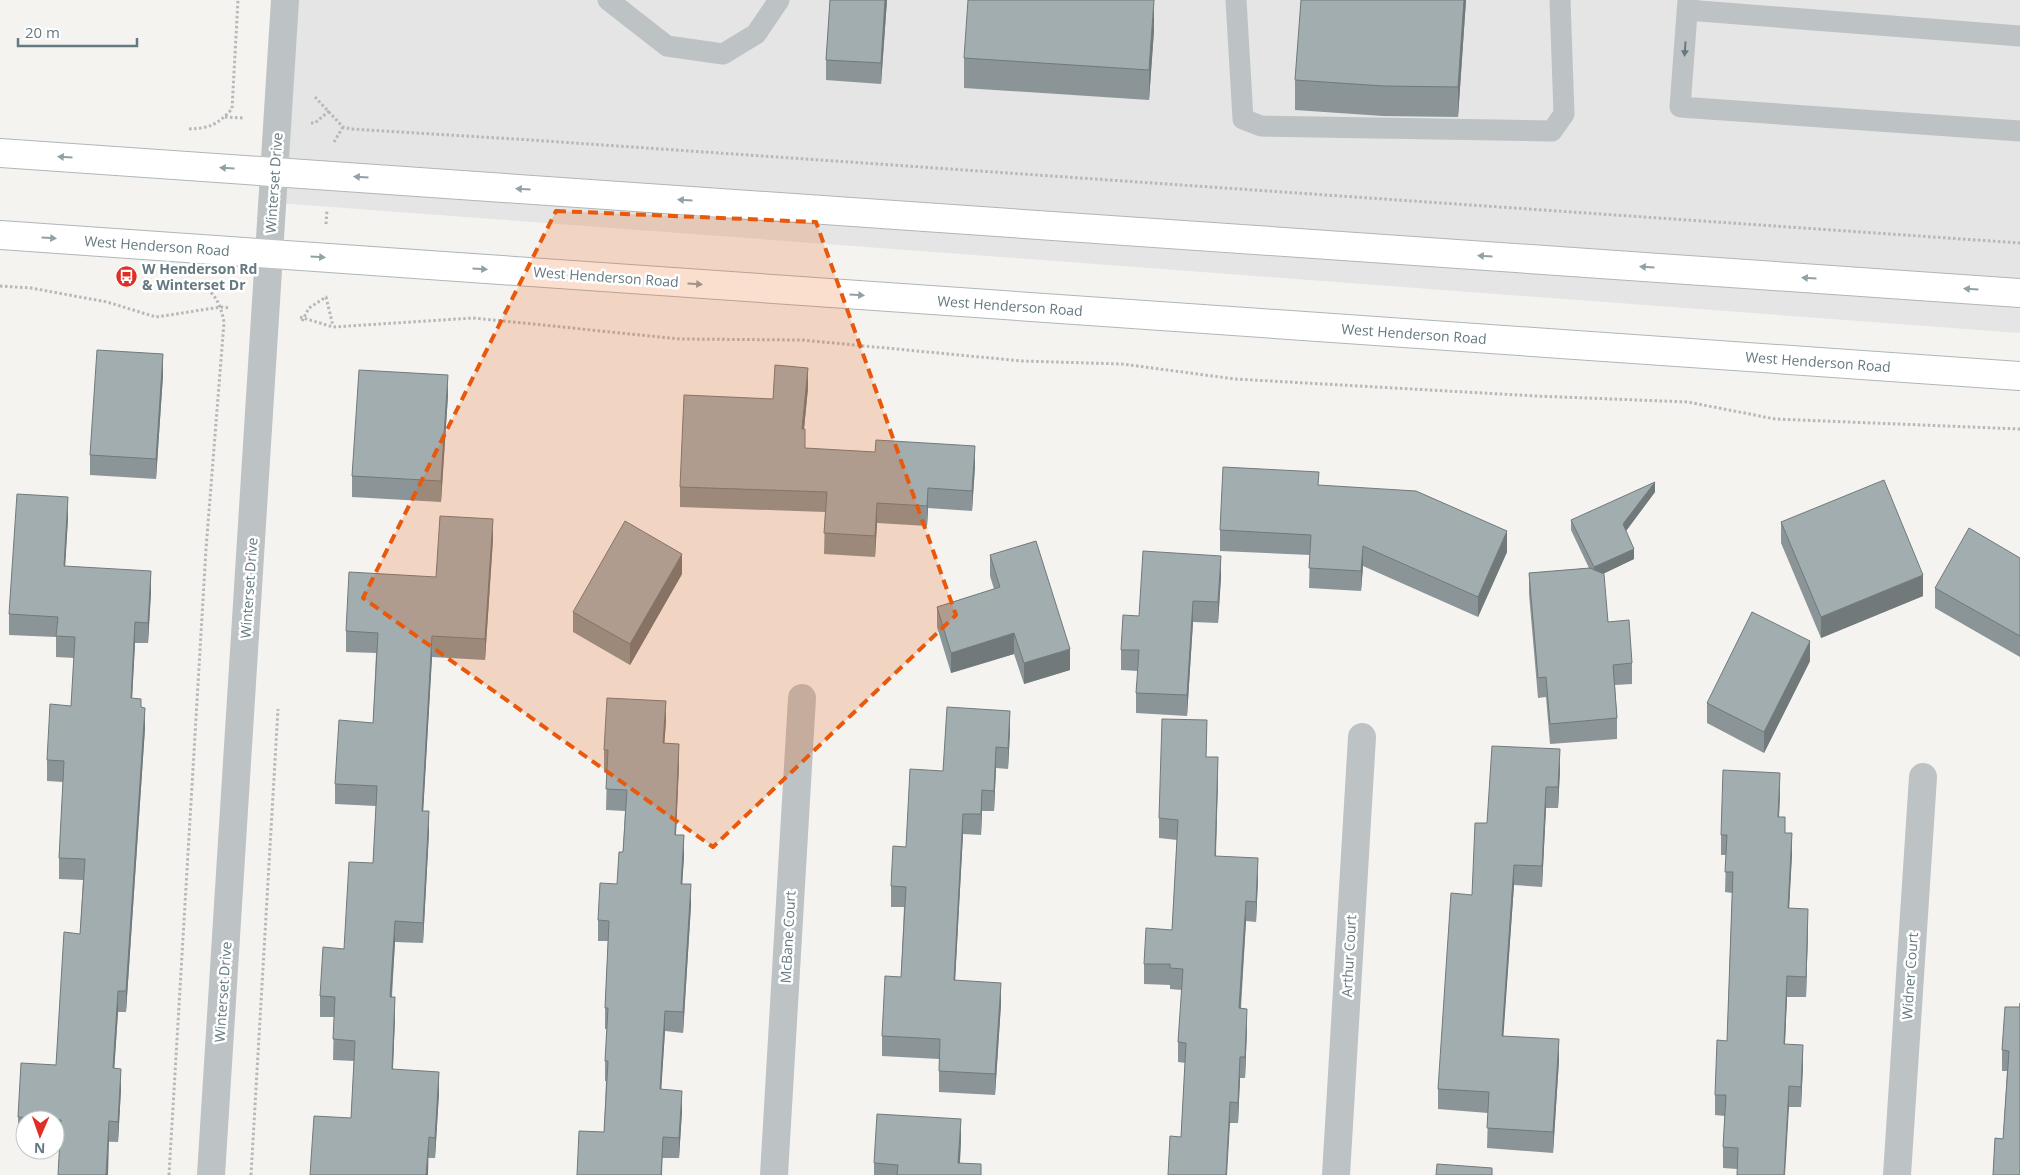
<svg xmlns="http://www.w3.org/2000/svg" width="2020" height="1175" viewBox="0 0 2020 1175" font-family="'Open Sans',sans-serif">
<style>
.built{fill:#e4e5e4}
.lines{fill:none;stroke-linecap:round;stroke-linejoin:round}
.secondary-casing{stroke:#afb6b9;stroke-width:30}
.path{stroke:#b5b9ba;stroke-width:3;stroke-dasharray:2.5 2.5;stroke-linecap:butt}
.lane{stroke:#bdc2c4;stroke-width:21}
.street{stroke:#bdc2c4;stroke-width:28}
.secondary{stroke:#fff;stroke-width:28}
.wall{fill:#8b9597}
.shaded-wall{fill:#71797b}
.building{fill:#a2adb0;stroke:#71797b}
.oneway{fill:#647980}
.oneway2{fill:#92a1a6}
.marked{fill:#e8590c;fill-opacity:0.2;stroke:#e8590c;stroke-width:4;stroke-dasharray:10 6;stroke-linejoin:round}
.labels{text-anchor:middle;stroke-width:5;stroke-linejoin:round;paint-order:stroke}
.street-label{font-size:14px;fill:#647980;stroke:#fff}
.poi-label{font-size:14px;font-weight:bold;fill:#647980;stroke:#fff;text-anchor:start}
</style>
<rect width="100%" height="100%" fill="#f4f3f0"/>
<path class="built" d="M277,0H2020V333L264,202Z"/>
<g class="lines">
<defs>
<path id="secondary" d="M0,153L2020,293
M0,235L2020,376"/>
</defs>
<use href="#secondary" class="secondary-casing"/>
<path class="path" d="M315,97L343,127L351,129L531,140L2020,243
M225,117L243,118
M311,123H315L329,111
M189,129C210,128 217,125 232,109L238,0
M334,142L343,127
M326,224L327,210
M0,286L31,288L107,302L156,317L221,307L230,308
M300,317L333,327L473,318L680,339L802,340L1022,361L1122,364L1235,379L1536,396L1688,402L1775,419L2020,429
M302,321L309,308L326,297L333,326
M169,1175L206,549L224,322C221,306 216,294 202,285
M251,1175L278,709"/>
<path class="lane" d="M608,0L667,46L723,54L756,34L779,0
M1236,0L1243,119L1261,126L1552,131L1564,114L1560,0
M1688,0L1680,107L2020,131
M1687,10L2020,36"/>
<path class="street" d="M211,1175L285,0
M774,1175L802,698
M1336,1175L1362,737
M1897,1175L1923,777"/>
<use href="#secondary" class="secondary"/>
</g>
<path class="wall" d="M830,0H887L881,84L826,80V60Z
M1466,0L1458,117L1383,116L1295,110V80Z
M1154,30L1149,100L964,88V58Z
M163,375L156,479L90,475V455Z
M808,388L804,429L805,448L975,466L972,511L928,508L927,526L877,523L875,557L824,554L825,512L680,507V487L773,399Z
M448,395L441,502L352,497V476Z
M1319,485L1507,552L1478,617L1363,566L1361,591L1309,588L1310,555L1220,551V530Z
M1655,492L1626,531L1634,559L1603,574L1608,622L1632,663V684L1615,685L1617,718V739L1550,744L1546,697L1538,698L1529,594V573L1589,568L1571,530V520Z
M68,518L65,566L151,592L148,643H135L132,698L141,707L145,728L126,1012H118L114,1069L121,1089L118,1142L55,1140V1120H25V1138H18V1117L56,1065L80,934L83,880L59,879V858L63,782L47,781V760L71,706L74,658L56,657V637L9,635V614Z
M1781,522L1923,596L1821,638L1781,543Z
M493,539L485,660L432,657L423,811L429,832L423,943L395,942L392,997L395,1017L393,1069L439,1093L435,1158H429L351,1118L354,1061L333,1060L334,1017H320V996L344,949L373,863L376,806L335,804V784L373,723L376,653L346,652V631L436,577Z
M990,555L1070,670L1024,684L1014,654L951,673L937,627V607L994,589L990,576Z
M2020,558V657L1935,608V588Z
M682,574L630,665L573,632V612Z
M1221,577L1218,623L1193,622L1187,716L1136,713V693L1138,671L1121,670V650L1139,616Z
M1810,661L1764,753L1707,723V703Z
M1207,720L1206,757L1218,778L1216,856L1258,879L1256,922L1246,921L1241,1008L1247,1029L1245,1078H1240L1238,1123H1230L1181,1137L1185,1063L1178,1062V1042L1182,990L1170,989V985L1144,984V964L1172,930L1177,840L1159,838V818Z
M666,721L664,743L679,764L676,835L684,856L682,884L691,905L683,1033L665,1031L661,1089L682,1111L679,1158H663L604,1132L606,1081H605V1061L607,1029H605V1008L608,941H598V920L617,884L623,852L625,811L606,810L607,771H604V750Z
M1010,731L1008,769L996,768L994,811H982L981,835L963,834L955,980L1001,1004L995,1095L939,1092V1059L882,1056V1036L901,977L904,907H891V886L906,847L943,771Z
M1560,770L1558,808H1546L1542,887L1514,885L1503,1036L1559,1060L1553,1153L1487,1148L1488,1113L1438,1109V1089L1472,895L1487,823Z
M1780,793L1779,817L1792,854L1789,908L1808,929L1806,997H1787L1785,1044L1803,1065L1801,1107H1789L1737,1169L1723,1168V1147L1725,1116L1715,1115V1095L1727,1041L1732,893L1725,892L1726,855H1721V835Z
M2005,1007L2020,1175H1993L1995,1138L2003,1139L2007,1071H2002V1050Z
M961,1140L960,1163L981,1175H874V1163Z"/>
<path class="shaded-wall" d="M885,0H887L881,84V63Z
M1154,0V30L1149,100V70Z
M1464,0H1466L1458,117V87Z
M163,354V375L156,479V459Z
M808,368V388L802,449V429Z
M448,375V395L441,502V481Z
M975,446V466L972,511V491Z
M1655,482V492L1623,535V524Z
M928,488V508L927,526V506Z
M68,497V518L64,586V566Z
M877,503V523L875,557V536Z
M493,519V539L485,660V639Z
M1507,531V552L1478,617V597Z
M1363,546V566L1361,591V571Z
M1634,549V559L1594,578V567Z
M682,554V574L630,665V644Z
M1221,556V577L1218,623V602Z
M151,571V592L148,643V623Z
M1923,575V596L1821,638V617Z
M1193,601V622L1187,716V695Z
M135,622V643L131,719V698Z
M1014,633V654L951,673V653Z
M432,636V657L422,832V811Z
M1810,641V661L1764,753V732Z
M1070,649V670L1024,684V663Z
M666,701V721L663,764V743Z
M145,708V728L126,1012V991Z
M1010,711V731L1008,769V748Z
M679,744V764L675,855V835Z
M996,747V768L994,811V791Z
M1560,749V770L1558,808V787Z
M1218,757V778L1215,876V856Z
M1780,773V793L1778,837V817Z
M1546,787V808L1542,887V866Z
M982,790V811L981,835V814Z
M429,811V832L423,943V923Z
M963,814V834L954,1001V980Z
M1792,833V854L1788,929V908Z
M684,835V856L681,905V884Z
M1258,858V879L1256,922V902Z
M1514,865V885L1502,1056V1036Z
M691,884V905L683,1033V1012Z
M1246,901V921L1239,1029V1008Z
M1808,909V929L1806,997V977Z
M395,921V942L390,1017V997Z
M1787,976V997L1784,1064V1044Z
M1001,983V1004L995,1095V1074Z
M118,991V1012L113,1089V1068Z
M395,997V1017L392,1090V1069Z
M1247,1009V1029L1245,1078V1057Z
M665,1011V1031L660,1110V1089Z
M1559,1039V1060L1553,1153V1132Z
M1803,1045V1065L1801,1107V1087Z
M1240,1057V1078L1238,1123V1103Z
M121,1069V1089L118,1142V1122Z
M439,1072V1093L435,1158V1138Z
M1789,1086V1107L1785,1175H1784Z
M682,1091V1111L679,1158V1138Z
M1230,1102V1123L1227,1175H1226Z
M961,1119V1140L959,1175L958,1163Z
M109,1121V1142L108,1175H106Z
M429,1137L428,1175H426Z
M663,1137L662,1175H661Z"/>
<path class="building" d="M830,0H885L881,63L826,60Z
M968,0H1154L1149,70L964,58Z
M1301,0H1464L1458,87L1383,86L1295,80Z
M97,350L163,354L156,459L90,455Z
M775,365L808,368L802,429H805V448L875,452L876,440L975,446L972,491L928,488L927,506L877,503L875,536L824,533L827,492L680,487L684,395L773,399Z
M359,370L448,375L441,481L352,476Z
M1223,467L1319,472L1318,485L1416,491L1507,531L1478,597L1363,546L1361,571L1309,568L1311,535L1220,530Z
M1884,480L1923,575L1821,617L1781,522Z
M1655,482L1623,524L1634,549L1594,567L1571,520Z
M17,494L68,497L64,566L151,571L148,623L135,622L131,698L141,699V707L145,708L126,991H118L113,1068L121,1069L118,1122L109,1121L106,1175H58L61,1120L18,1117L21,1063L56,1065L64,932L80,934L85,859L59,858L64,761L47,760L50,704L71,706L75,637L56,636L58,617L9,614Z
M440,516L493,519L485,639L432,636L422,811H429L423,923L395,921L390,997H395L392,1069L439,1072L435,1138L429,1137L426,1175H310L314,1116L351,1118L355,1041L333,1039L335,997L320,996L323,947L344,949L349,862L373,863L377,786L335,784L339,720L373,723L378,633L346,631L349,572L436,577Z
M625,521L682,554L630,644L573,612Z
M1969,528L2020,558V636L1935,588Z
M1036,541L1070,649L1024,663L1014,633L951,653L937,607L1000,587L990,555Z
M1143,551L1221,556L1218,602L1193,601L1187,695L1136,693L1139,650H1121L1123,615L1139,616Z
M1590,568L1604,574L1608,622L1629,620L1632,663L1613,665L1617,718L1550,724L1546,677L1538,678L1529,573Z
M1752,612L1810,641L1764,732L1707,703Z
M607,698L666,701L663,743L679,744L675,835H684L681,884H691L683,1012L665,1011L660,1089L682,1091L679,1138L663,1137L661,1175H577L579,1131L604,1132L608,1061H605L608,1008H605L609,921L598,920L600,883L617,884L619,852H623L627,790L606,789L608,750H604Z
M947,707L1010,711L1008,748L996,747L994,791L982,790L981,814H963L954,980L1001,983L995,1074L939,1071L940,1039L882,1036L885,976L901,977L906,887L891,886L893,846L906,847L910,769L943,771Z
M1162,719L1207,720L1206,757H1218L1215,856L1258,858L1256,902L1246,901L1239,1008L1247,1009L1245,1057H1240L1238,1103L1230,1102L1226,1175H1168L1170,1136L1181,1137L1186,1043L1178,1042L1183,969L1170,968V964H1144L1146,928L1172,930L1178,820L1159,818Z
M1492,746L1560,749L1558,787H1546L1542,866L1514,865L1502,1036L1559,1039L1553,1132L1487,1128L1489,1092L1438,1089L1451,893L1472,895L1475,823H1487Z
M1723,770L1780,773L1778,817H1785V833H1792L1788,908L1808,909L1806,977L1787,976L1784,1044L1803,1045L1801,1087L1789,1086L1784,1175H1737L1738,1148L1723,1147L1726,1095H1715L1717,1040L1727,1041L1733,872H1725L1727,835H1721Z
M2020,1003V1175H1993L1995,1138L2003,1139L2009,1051L2002,1050L2005,1007H2020Z
M877,1114L961,1119L958,1163L981,1164V1175H897L898,1165L874,1163Z
M1437,1164L1492,1168V1175H1436Z"/>
<defs><path id="oneway-solid" d="M-6-.8H1V-3.2L6.5 0L1 3.2V.8H-6Z" transform="scale(1.25)"/></defs>
<use class="oneway" href="#oneway-solid" transform="translate(1685 49) rotate(94)"/>
<g class="oneway2">
<use href="#oneway-solid" transform="translate(65 157) rotate(-176)"/>
<use href="#oneway-solid" transform="translate(227 168) rotate(-176)"/>
<use href="#oneway-solid" transform="translate(361 177) rotate(-176)"/>
<use href="#oneway-solid" transform="translate(523 189) rotate(-176)"/>
<use href="#oneway-solid" transform="translate(685 200) rotate(-176)"/>
<use href="#oneway-solid" transform="translate(49 238) rotate(4)"/>
<use href="#oneway-solid" transform="translate(1485 256) rotate(-176)"/>
<use href="#oneway-solid" transform="translate(318 257) rotate(4)"/>
<use href="#oneway-solid" transform="translate(1647 267) rotate(-176)"/>
<use href="#oneway-solid" transform="translate(480 269) rotate(4)"/>
<use href="#oneway-solid" transform="translate(1809 278) rotate(-176)"/>
<use href="#oneway-solid" transform="translate(695 284) rotate(4)"/>
<use href="#oneway-solid" transform="translate(1971 289) rotate(-176)"/>
<use href="#oneway-solid" transform="translate(857 295) rotate(4)"/>
</g>
<path class="marked" d="M556,211L816,222L956,615L713,847L363,598Z"/>
<defs>
<symbol id="bus-disc" viewBox="-11 -11 22 22"><circle r="9.5" fill="#de2e26" stroke="#fff"/><path d="M-5-6H5V4H4V6H2V4H-2V6H-4V4H-5ZM-3.5-4V0h7V-4ZM-3.5 1.2v1.5H-2V1.2ZM2 1.2v1.5H3.5V1.2Z" fill="#fff"/></symbol>
</defs>
<g fill-rule="evenodd">
<use href="#bus-disc" x="114" y="264" width="25" height="25"/>
</g>
<g class="labels">
<g class="street-label">
<text transform="translate(274 183) rotate(-86)" y="5">Winterset Drive</text>
<text transform="translate(157 246) rotate(4)" y="5">West Henderson Road</text>
<text transform="translate(606 277) rotate(4)" y="5">West Henderson Road</text>
<text transform="translate(1010 306) rotate(4)" y="5">West Henderson Road</text>
<text transform="translate(1414 334) rotate(4)" y="5">West Henderson Road</text>
<text transform="translate(1818 362) rotate(4)" y="5">West Henderson Road</text>
<text transform="translate(249 588) rotate(-86)" y="5">Winterset Drive</text>
<text transform="translate(788 937) rotate(-87)" y="5">McBane Court</text>
<text transform="translate(1349 956) rotate(-87)" y="5">Arthur Court</text>
<text transform="translate(1910 976) rotate(-86)" y="5">Widner Court</text>
<text transform="translate(223 992) rotate(-86)" y="5">Winterset Drive</text>
</g>
<g class="poi-label">
<text x="142" y="274">W Henderson Rd<tspan x="142" dy="16">&amp; Winterset Dr</tspan></text>
</g>
</g>
<g transform="translate(40 1135) rotate(182)"><circle r="24" fill="#ffffff" stroke="#c1c9cc"/>
<path d="M0-4L9 19L0 12L-9 19Z" fill="#de2e26"/>
<text y="-8" font-size="14" font-weight="bold" text-anchor="middle" fill="#647980">N</text>
</g>
<path d="M18 38v8h119v-8" fill="none" stroke="#647980" stroke-width="2.5"/>
<text x="25" y="38" font-size="15" fill="#647980" stroke="#ffffff" stroke-width="4" paint-order="stroke">20 m</text>
</svg>
